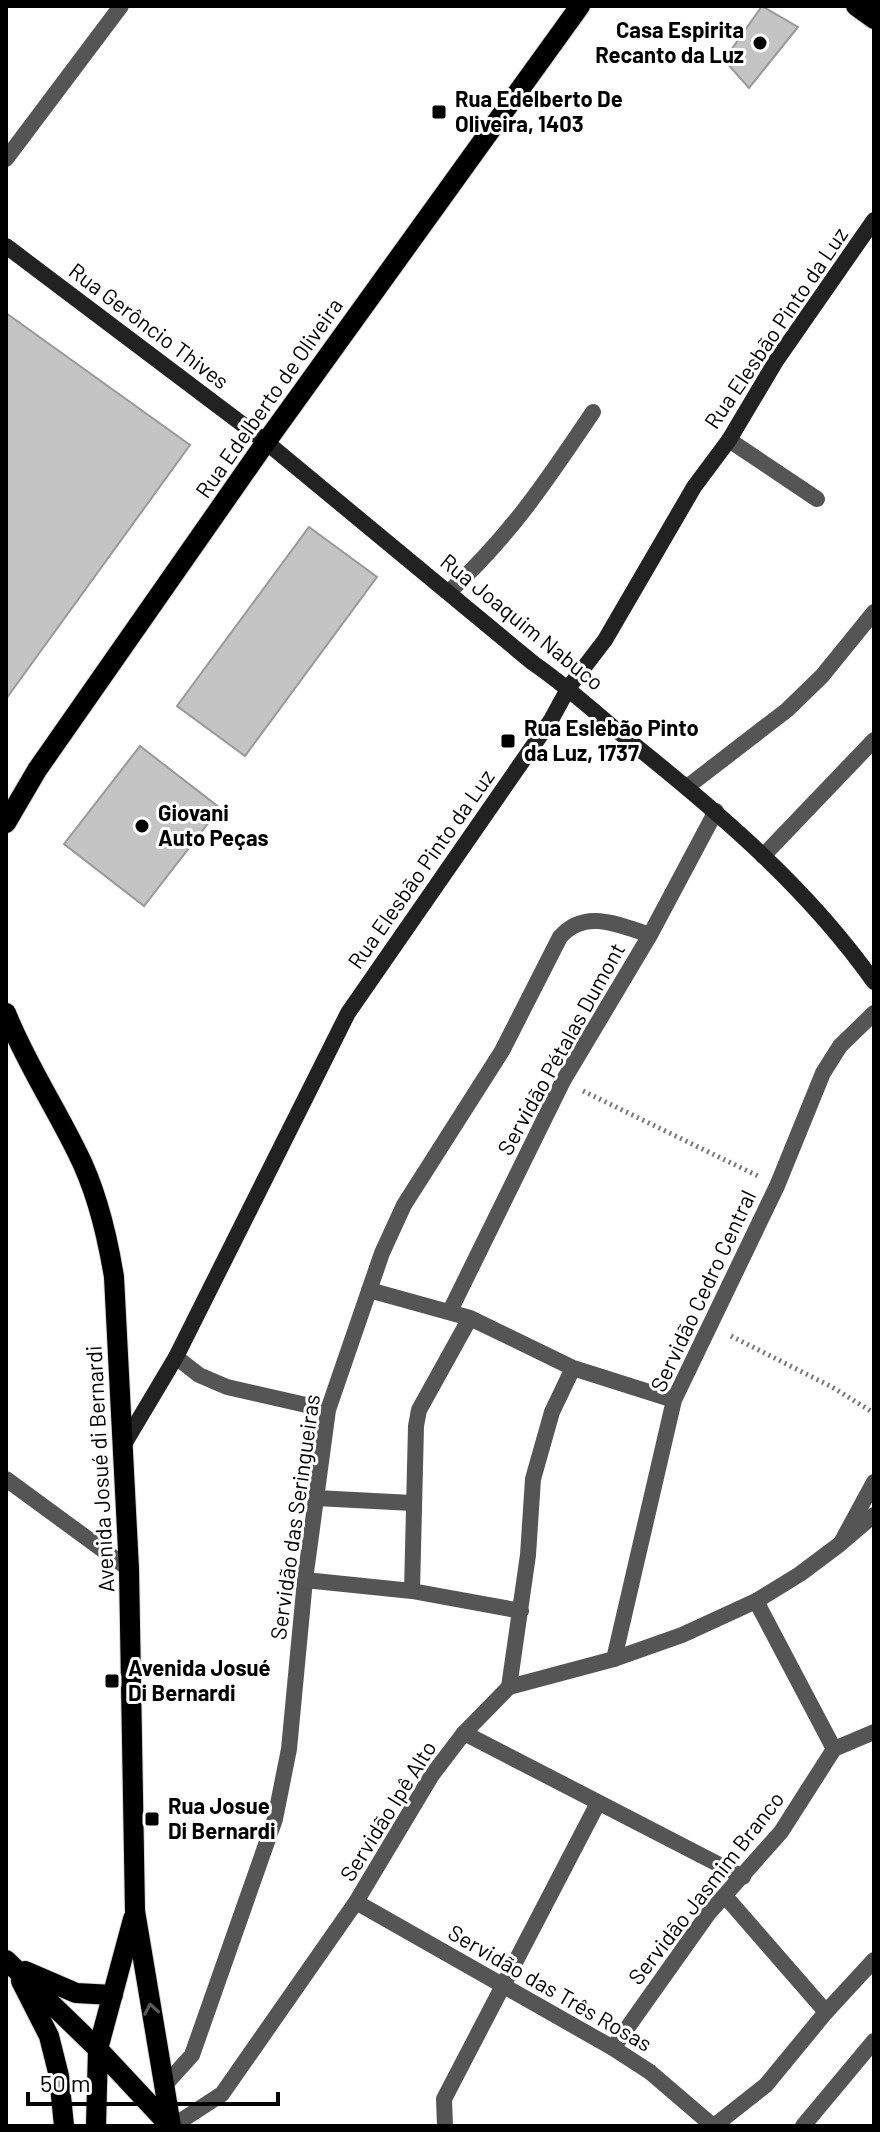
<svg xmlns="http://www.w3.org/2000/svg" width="880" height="2132" viewBox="0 0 880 2132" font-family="Barlow,sans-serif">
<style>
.building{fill:#c4c4c4;stroke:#999;stroke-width:2}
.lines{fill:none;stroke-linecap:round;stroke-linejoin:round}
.primary-casing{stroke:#dbdbdb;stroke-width:22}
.path{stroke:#777;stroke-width:5;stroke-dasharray:2 4;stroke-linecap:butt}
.lane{stroke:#555;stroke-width:16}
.street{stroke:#555;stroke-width:16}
.secondary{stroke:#222;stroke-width:16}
.primary{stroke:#000;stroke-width:20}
.oneway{stroke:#595959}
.poi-dot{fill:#000;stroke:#fff;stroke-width:3}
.labels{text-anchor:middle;stroke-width:6;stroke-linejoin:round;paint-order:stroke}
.poi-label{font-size:22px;font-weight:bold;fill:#000;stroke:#fff;text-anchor:start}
.street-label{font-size:22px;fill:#000;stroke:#fff}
</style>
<rect width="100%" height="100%" fill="#fff"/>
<path class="building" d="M762,6L798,27L749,88L724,60Z
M6,313L190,445L6,699Z
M309,527L377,577L245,756L177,706Z
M140,746L220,808L144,906L64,844Z"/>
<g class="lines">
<defs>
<path id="primary" d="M856,6L874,19
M6,823L37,770L266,442L580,6
M6,1013C25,1061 54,1105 77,1152C97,1191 107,1234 114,1277L129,1569L135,1911L171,2126
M6,1960L98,2049L170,2126
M25,1971L76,1993L113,1995
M21,1981L49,2036L59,2076L64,2126
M96,2126L98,2049L133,1919"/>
</defs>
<use href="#primary" class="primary-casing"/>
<path class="path" d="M583,1091L758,1176
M731,1336L832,1387L874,1413"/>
<path class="lane" d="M729,440L817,499
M450,591C510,536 548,479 593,412
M687,787L787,710L822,676L874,612
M763,856L874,740
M369,1290L470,1318L573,1368L674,1400
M450,1311L563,1081L650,935L716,811
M176,1357L199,1375L227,1387L328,1410
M316,1498L412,1503
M842,1541L874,1482
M305,1580L412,1591L521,1611
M412,1591L416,1426L419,1410L470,1318
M756,1601L834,1749
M614,1659L674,1400L777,1186L823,1073L840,1046L874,1013
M509,1687L528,1555L533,1479L552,1412L573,1368
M464,1733L743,1877
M725,1896L826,2012
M613,2048L708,1914L781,1832L834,1749L874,1732
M164,2086L192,2055L275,1819L289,1749L305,1580L328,1410L382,1253L404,1205L502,1051L560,937C585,908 619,925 650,935
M445,2126L444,2099L598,1803"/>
<path class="street" d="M6,159L121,6
M6,1479L129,1569
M356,1902L613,2048L650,2072L713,2126
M173,2126L222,2094L356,1902L432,1775L464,1733L509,1687L614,1659L682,1635L756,1601L800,1574L840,1544L874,1515
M714,2126L766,2085L826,2012L874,1960
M803,2126L874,2041"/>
<path class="secondary" d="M6,246L266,442L533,663C571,689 602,719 637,747C724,817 809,890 874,982
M123,1446L176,1357L348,1013L551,720L569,687L605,640L694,487L729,440L776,361L874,220"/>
<use href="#primary" class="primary"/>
</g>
<defs><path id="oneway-chevron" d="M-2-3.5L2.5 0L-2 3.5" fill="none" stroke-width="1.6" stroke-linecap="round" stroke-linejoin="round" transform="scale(2)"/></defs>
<use class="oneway" href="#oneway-chevron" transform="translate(151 2009) rotate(-100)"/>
<g class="poi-dot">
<circle cx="760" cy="43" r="8"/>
<rect x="431" y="104" width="16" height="16" rx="4"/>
<rect x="500" y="733" width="16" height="16" rx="4"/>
<circle cx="142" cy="826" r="8"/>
<rect x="104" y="1673" width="16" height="16" rx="4"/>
<rect x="144" y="1811" width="16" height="16" rx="4"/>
</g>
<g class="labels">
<g class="poi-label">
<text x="744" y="38" text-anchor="end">Casa Espirita<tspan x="744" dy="25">Recanto da Luz</tspan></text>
<text x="455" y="107">Rua Edelberto De<tspan x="455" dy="25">Oliveira, 1403</tspan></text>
<text x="524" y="736">Rua Eslebão Pinto<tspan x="524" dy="25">da Luz, 1737</tspan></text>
<text x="158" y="821">Giovani<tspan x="158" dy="25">Auto Peças</tspan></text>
<text x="128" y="1676">Avenida Josué<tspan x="128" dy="25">Di Bernardi</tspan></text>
<text x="168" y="1814">Rua Josue<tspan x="168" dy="25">Di Bernardi</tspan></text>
</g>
<g class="street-label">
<text transform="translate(149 326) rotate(37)" y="8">Rua Gerôncio Thives</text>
<text transform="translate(776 328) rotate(-56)" y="8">Rua Elesbão Pinto da Luz</text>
<text transform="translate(269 398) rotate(-55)" y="8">Rua Edelberto de Oliveira</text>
<text transform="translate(522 622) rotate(39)" y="8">Rua Joaquim Nabuco</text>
<text transform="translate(421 869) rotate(-55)" y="8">Rua Elesbão Pinto da Luz</text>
<text transform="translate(561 1049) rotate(-61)" y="8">Servidão Pétalas Dumont</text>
<text transform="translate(703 1291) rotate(-65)" y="8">Servidão Cedro Central</text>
<text transform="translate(100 1469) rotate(-93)" y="8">Avenida Josué di Bernardi</text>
<text transform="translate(295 1517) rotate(-82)" y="8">Servidão das Seringueiras</text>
<text transform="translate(388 1811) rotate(-58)" y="8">Servidão Ipê Alto</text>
<text transform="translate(706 1888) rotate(-52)" y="8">Servidão Jasmim Branco</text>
<text transform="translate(550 1988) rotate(30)" y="8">Servidão das Três Rosas</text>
</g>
</g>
<rect width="880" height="2132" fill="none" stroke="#000000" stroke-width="16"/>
<path d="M28 2092v12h250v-12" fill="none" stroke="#000000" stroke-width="4"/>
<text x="40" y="2092" font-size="24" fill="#000000" stroke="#ffffff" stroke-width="6" paint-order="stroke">50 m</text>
</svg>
